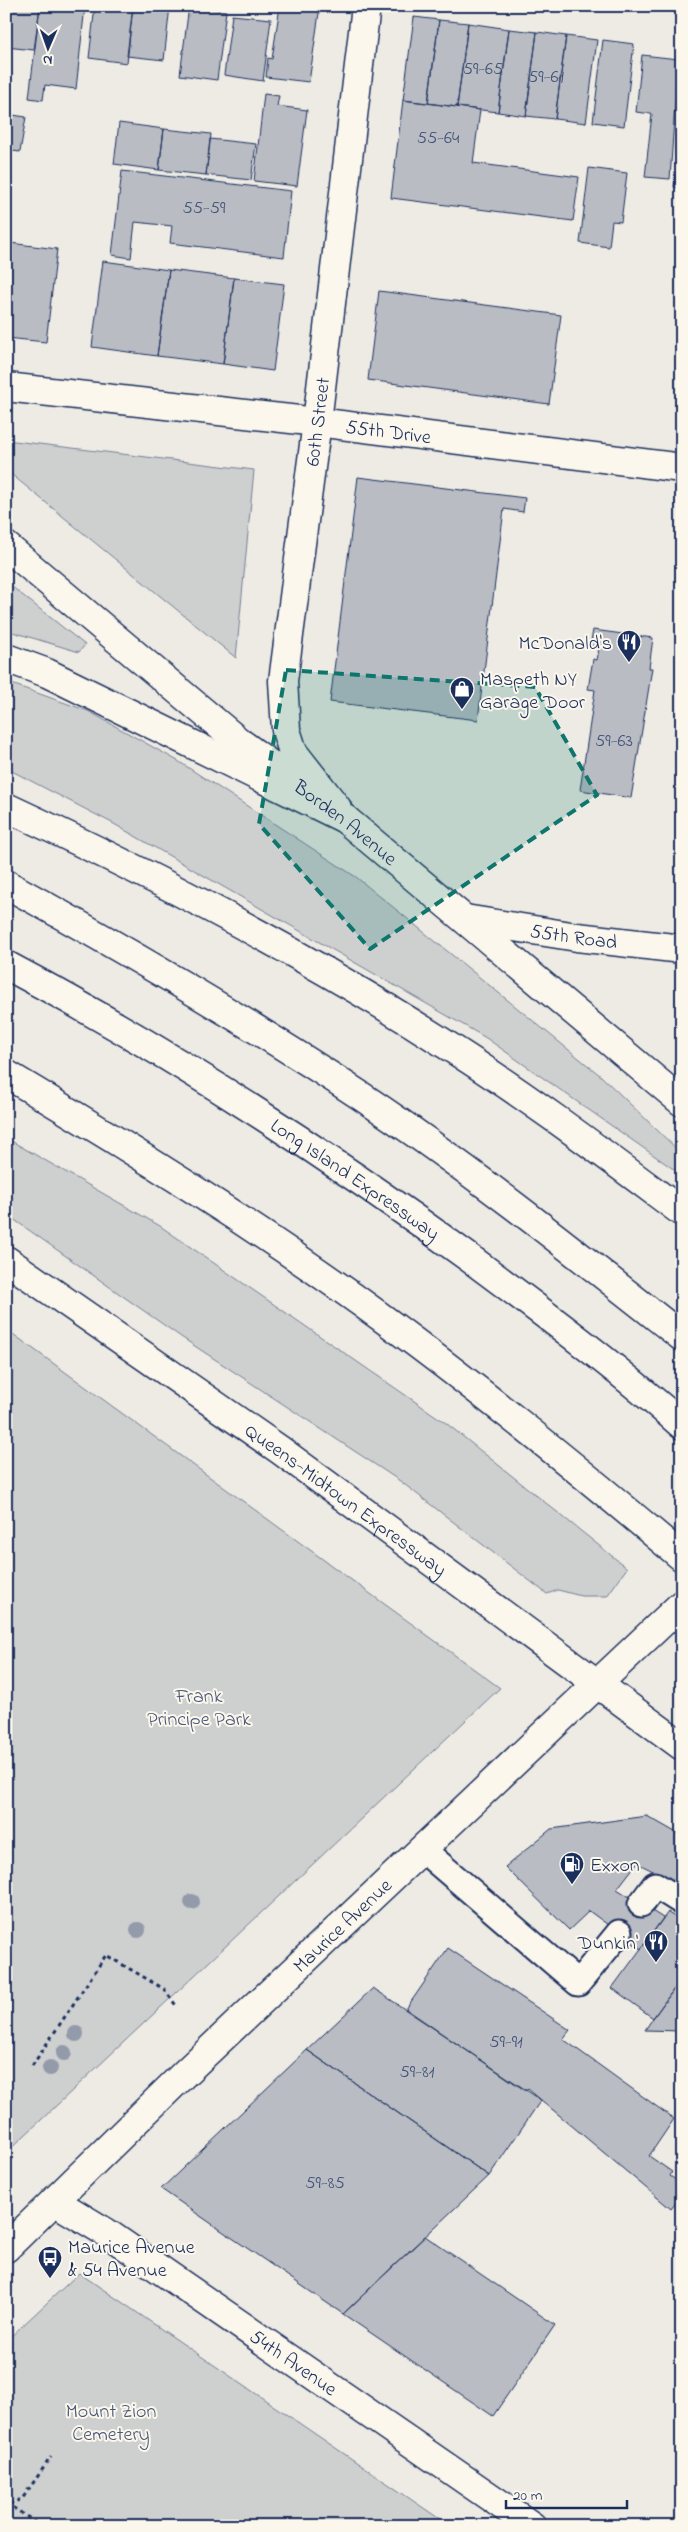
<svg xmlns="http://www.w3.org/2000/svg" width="688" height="2532" viewBox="0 0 688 2532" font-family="'Indie Flower',sans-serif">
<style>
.green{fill:#cecfcf;stroke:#747f96}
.building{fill:#b9bcc3;stroke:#1b2f5e}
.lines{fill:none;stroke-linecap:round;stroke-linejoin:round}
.lane-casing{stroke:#1b2f5e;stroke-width:29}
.street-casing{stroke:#1b2f5e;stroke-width:31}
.secondary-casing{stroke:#1b2f5e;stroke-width:31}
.highway-casing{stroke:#1b2f5e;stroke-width:31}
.path{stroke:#1b2f5e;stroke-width:3;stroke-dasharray:4 4;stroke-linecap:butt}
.lane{stroke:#fbf7ec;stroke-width:25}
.street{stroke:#fbf7ec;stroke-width:28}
.secondary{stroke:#fbf7ec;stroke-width:28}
.highway{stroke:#fbf7ec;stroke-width:28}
.tree{fill:#939aaa}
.marked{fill:#0f766e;fill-opacity:0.2;stroke:#0f766e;stroke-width:4;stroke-dasharray:10 6;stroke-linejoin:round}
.labels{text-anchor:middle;stroke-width:4;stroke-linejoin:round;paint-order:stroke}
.number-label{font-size:18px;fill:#425277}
.street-label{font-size:20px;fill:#1b2f5e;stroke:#fbf7ec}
.poi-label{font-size:20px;fill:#1b2f5e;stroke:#fbf7ec;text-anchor:start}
.park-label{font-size:20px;fill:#48577a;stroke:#fbf7ec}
</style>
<rect width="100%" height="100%" fill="#eeebe4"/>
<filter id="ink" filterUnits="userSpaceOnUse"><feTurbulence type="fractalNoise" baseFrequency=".02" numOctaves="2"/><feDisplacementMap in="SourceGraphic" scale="10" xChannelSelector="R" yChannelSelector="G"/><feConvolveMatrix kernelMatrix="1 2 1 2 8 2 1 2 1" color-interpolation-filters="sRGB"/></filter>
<g filter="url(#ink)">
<path class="green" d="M6,440L254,470L236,658L6,470Z
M6,582L85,645L79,652L6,630Z
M6,682L88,711L178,761L356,877L601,1076L682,1154V1175L486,1038L114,824L6,768Z
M6,1138L160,1226L446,1423L627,1568L607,1596H581L558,1590L547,1594L400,1481L181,1337L6,1214Z
M6,1329L500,1688L6,2153Z
M79,2273L450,2526H6V2341Z"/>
<path class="building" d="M6,6H40L34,50L6,47Z
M40,6H85L76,89L45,85L43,100L29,98Z
M95,6H133L127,63L89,58Z
M133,6H170L164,60L127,56Z
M189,6L226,11L217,80L180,75Z
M280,6H320L309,82L266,77L268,58L272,59Z
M232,15L271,19L263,81L224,75Z
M414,17L439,20L428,103L403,100Z
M439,20L468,23L457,107L428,103Z
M468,23L509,29L498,112L457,107Z
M509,29L537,32L526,116L498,112Z
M537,32L566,36L555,119L526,116Z
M566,36L597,40L586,123L555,119Z
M603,40L634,44L624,126L593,122Z
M642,55L678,59L670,179L645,177L652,114L636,112Z
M264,94L279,96L277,106L307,110L297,186L254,181Z
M403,100L480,110L473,163L579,177L573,221L391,198Z
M6,114L26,117L20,152L6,150Z
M119,123L164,129L159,170L114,164Z
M164,129L211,134L206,175L159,170Z
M682,132V188L674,187Z
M210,139L256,144L251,180L206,175Z
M589,168L627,173L621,222L612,221L609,247L580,243Z
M122,171L291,191L284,257L170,243L172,226L135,222L131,258L112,255Z
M6,243H10L6,274Z
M10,243L57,249L46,342L6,338V274Z
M103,261L169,270L157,356L92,347Z
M169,270L234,278L223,364L157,356Z
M234,278L284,284L273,371L223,364Z
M379,291L561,315L549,404L368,380Z
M358,477L525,498L523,512L504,509L478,720L330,702Z
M593,630L653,638L649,668H652L631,798L580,790L595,690L588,689L593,659L597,660L599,648L590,646Z
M647,1816L682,1836V1865L673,1881L637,1863L617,1889L663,1918L641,1949L589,1911L569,1930L505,1867L551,1829Z
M668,1912L682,1922V1978L653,2018L612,1988Z
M448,1948L570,2030L563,2039L674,2119L649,2156L672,2172L670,2176L682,2184V2195L671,2209L528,2089L526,2091L406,2009Z
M682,1978V2031L645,2030L653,2018Z
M373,1988L541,2100L489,2176L307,2050Z
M307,2050L489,2176L343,2314L161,2189Z
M425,2236L555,2325L493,2416L343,2314Z"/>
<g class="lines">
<defs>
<path id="lane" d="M423,1850L578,1983L619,1933
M641,1904L655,1885L682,1902"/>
<g id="street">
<path id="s1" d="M6,387L317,422L682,468"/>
<path id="s2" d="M337,808L293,752L286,730L283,681L317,422L366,6"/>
<path id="s3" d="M465,919L577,937L682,949"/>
<path id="s4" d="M54,2201L107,2233L532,2526"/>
</g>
<g id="secondary">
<path id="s5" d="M6,546L238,741L345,819L682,1102"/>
<path id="s6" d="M6,1260L280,1450L682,1746"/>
<path id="s7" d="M6,2248L186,2072L682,1604"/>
</g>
<g id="highway">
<path d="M6,658L47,673L345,819"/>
<path d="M6,807C161,879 313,958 456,1051C534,1101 608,1157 682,1212"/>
<path d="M6,884C127,951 246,1020 361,1096C472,1170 577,1254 682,1337"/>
<path id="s8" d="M6,965C170,1052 326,1153 475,1262C545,1314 616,1367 682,1425"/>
<path d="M6,1074C135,1151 264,1231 385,1320C487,1395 585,1475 682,1557"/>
</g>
</defs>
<use href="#lane" class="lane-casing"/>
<use href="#street" class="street-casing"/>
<use href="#secondary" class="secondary-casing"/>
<use href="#highway" class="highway-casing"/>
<path class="path" d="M32,2066L106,1955L164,1989L177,2007
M6,2503L41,2526
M9,2504L22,2499L51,2457"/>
<use href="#lane" class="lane"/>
<use href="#street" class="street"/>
<use href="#secondary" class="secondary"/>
<use href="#highway" class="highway"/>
</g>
<g class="tree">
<circle cx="192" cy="1902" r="8"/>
<circle cx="138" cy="1930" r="8"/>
<circle cx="76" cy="2034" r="8"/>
<circle cx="64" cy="2053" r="8"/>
<circle cx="50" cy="2068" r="8"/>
</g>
</g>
<path class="marked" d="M286,670L535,687L597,795L370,949L259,824Z"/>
<defs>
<symbol id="restaurant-pin" viewBox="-11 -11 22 30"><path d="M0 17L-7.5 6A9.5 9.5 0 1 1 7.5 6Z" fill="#1b2f5e" stroke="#fbf7ec"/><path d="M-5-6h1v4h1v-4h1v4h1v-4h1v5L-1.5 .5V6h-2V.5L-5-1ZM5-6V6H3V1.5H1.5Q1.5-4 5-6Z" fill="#fff"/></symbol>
<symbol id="shop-pin" viewBox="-11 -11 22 30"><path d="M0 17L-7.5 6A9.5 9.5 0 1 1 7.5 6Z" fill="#1b2f5e" stroke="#fbf7ec"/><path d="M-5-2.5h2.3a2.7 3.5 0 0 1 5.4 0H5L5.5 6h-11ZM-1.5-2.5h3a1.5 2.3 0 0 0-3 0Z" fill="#fff"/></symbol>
<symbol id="fuel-pin" viewBox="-11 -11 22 30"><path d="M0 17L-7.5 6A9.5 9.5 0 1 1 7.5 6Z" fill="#1b2f5e" stroke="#fbf7ec"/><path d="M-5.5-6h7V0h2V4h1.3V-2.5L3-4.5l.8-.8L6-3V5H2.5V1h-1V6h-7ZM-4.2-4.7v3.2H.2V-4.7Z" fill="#fff"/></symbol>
<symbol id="bus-pin" viewBox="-11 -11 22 30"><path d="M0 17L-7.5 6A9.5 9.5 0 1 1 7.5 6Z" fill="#1b2f5e" stroke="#fbf7ec"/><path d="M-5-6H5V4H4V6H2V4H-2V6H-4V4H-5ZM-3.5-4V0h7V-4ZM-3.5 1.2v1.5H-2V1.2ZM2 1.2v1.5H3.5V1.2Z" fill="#fff"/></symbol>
</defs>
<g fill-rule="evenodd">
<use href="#restaurant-pin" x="615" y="628" width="28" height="38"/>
<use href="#shop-pin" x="448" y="675" width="28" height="38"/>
<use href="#fuel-pin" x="558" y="1850" width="28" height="38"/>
<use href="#restaurant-pin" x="642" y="1928" width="28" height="38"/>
<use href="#bus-pin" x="36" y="2244" width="28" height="38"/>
</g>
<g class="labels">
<g class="number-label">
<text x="483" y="74">59-65</text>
<text x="546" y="82">59-61</text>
<text x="438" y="143">55-64</text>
<text x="204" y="213">55-59</text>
<text x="614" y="746">59-63</text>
<text x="506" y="2047">59-91</text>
<text x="417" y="2077">59-81</text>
<text x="325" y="2188">59-85</text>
</g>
<g class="street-label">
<text dy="7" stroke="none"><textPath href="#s2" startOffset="405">60th Street</textPath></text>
<text dy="7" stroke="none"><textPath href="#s1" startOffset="385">55th Drive</textPath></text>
<text dy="7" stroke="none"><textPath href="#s5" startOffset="438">Borden Avenue</textPath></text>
<text dy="7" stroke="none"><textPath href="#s3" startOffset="110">55th Road</textPath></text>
<text dy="7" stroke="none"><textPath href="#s8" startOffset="410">Long Island Expressway</textPath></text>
<text dy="7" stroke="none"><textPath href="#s6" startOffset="416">Queens-Midtown Expressway</textPath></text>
<text dy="7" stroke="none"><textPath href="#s7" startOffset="466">Maurice Avenue</textPath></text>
<text dy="7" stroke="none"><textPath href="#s4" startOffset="289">54th Avenue</textPath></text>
</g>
<g class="poi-label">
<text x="612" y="649" text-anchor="end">McDonald's</text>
<text x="480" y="685">Maspeth NY<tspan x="480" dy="23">Garage Door</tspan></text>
<text x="590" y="1871">Exxon</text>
<text x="638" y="1949" text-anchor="end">Dunkin'</text>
<text x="68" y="2253">Maurice Avenue<tspan x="68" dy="23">&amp; 54 Avenue</tspan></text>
</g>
<g class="park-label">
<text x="199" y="1702">Frank<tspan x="199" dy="23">Principe Park</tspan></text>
<text x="111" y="2417">Mount Zion<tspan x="111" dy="23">Cemetery</tspan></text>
</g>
</g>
<rect width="688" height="2532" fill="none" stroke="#fbf7ec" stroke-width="25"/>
<rect x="12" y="12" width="663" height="2507" fill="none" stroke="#1b2f5e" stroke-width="2" filter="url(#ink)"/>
<g transform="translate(48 48) rotate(182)" stroke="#fbf7ec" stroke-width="4" paint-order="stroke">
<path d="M0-4L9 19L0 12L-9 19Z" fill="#1b2f5e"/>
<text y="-8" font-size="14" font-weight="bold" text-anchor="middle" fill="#1b2f5e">N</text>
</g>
<path d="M506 2500v8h121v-8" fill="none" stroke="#1b2f5e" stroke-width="2.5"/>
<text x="513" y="2500" font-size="15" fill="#1b2f5e" stroke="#fbf7ec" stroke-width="4" paint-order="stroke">20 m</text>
</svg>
